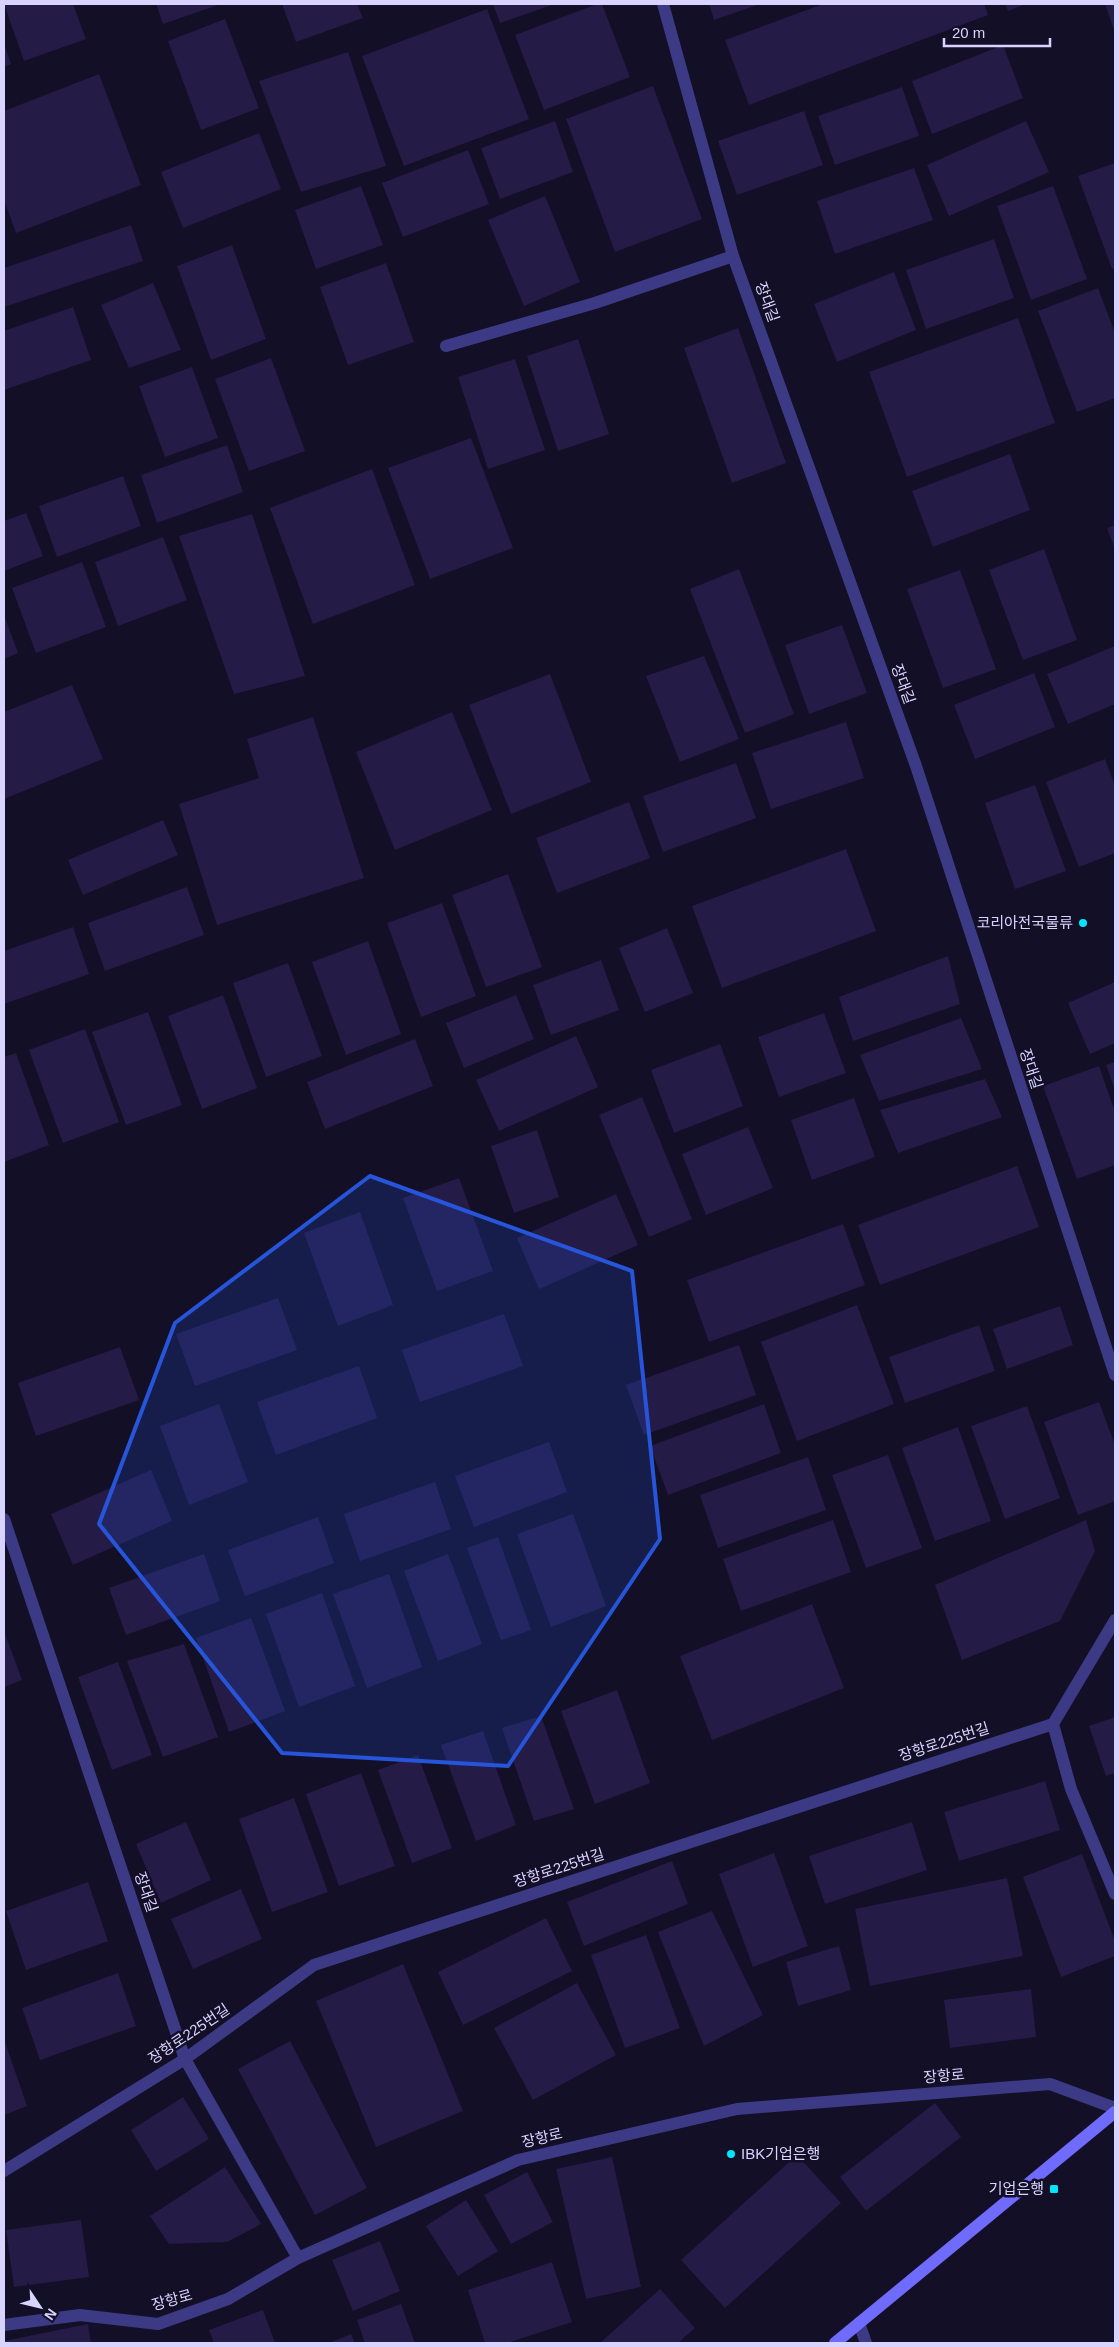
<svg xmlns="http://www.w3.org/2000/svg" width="1119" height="2347" viewBox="0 0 1119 2347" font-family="Arial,'Noto Sans KR',sans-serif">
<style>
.building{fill:#241b47}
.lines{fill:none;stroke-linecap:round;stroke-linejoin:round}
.minor{stroke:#3d3a85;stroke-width:12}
.secondary{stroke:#6f6bff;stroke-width:12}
.marked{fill:#2655da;fill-opacity:0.2;stroke:#2655da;stroke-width:4;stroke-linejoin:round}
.poi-dot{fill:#00e5ff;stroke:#130f26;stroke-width:2}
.labels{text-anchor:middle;stroke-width:5;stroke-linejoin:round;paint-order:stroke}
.street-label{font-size:15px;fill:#d9d4ff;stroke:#130f26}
.poi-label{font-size:15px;fill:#d9d4ff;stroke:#130f26;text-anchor:end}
</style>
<rect width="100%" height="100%" fill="#130f26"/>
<path class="building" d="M4,4H73L86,39L24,61Z
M156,4H221L163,24Z
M282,4H357L363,18L296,42Z
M493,4H555L500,23Z
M597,4H602L630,77L544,110L515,35Z
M709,4H760L714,20Z
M823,4H984L988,15L749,105L725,40Z
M1005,4H1026L1008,11Z
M1105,4H1115V33Z
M487,9L529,119L404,166L362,56Z
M225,19L259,108L201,130L168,41Z
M4,44L11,64L4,67Z
M1003,45L1023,98L932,134L912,81Z
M348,52L386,166L301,192L259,81Z
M99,74L141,185L16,233L4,200V111Z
M653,86L702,219L615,252L566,119Z
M902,87L919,136L835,165L818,116Z
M804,111L823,165L737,195L718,141Z
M555,121L573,172L500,199L481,148Z
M1026,121L1049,172L949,216L927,165Z
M259,133L281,189L183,228L161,172Z
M468,150L489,204L403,237L382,183Z
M1115,163V268L1112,269L1078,176Z
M914,168L933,220L835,254L817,201Z
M361,186L383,245L316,269L295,210Z
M1053,186L1087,279L1031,300L997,206Z
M545,196L580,282L524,306L488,220Z
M131,225L143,261L4,307V268Z
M994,239L1014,298L926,329L906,270Z
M232,245L266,339L211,360L177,266Z
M386,263L414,342L348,365L320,287Z
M894,272L916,330L837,362L814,304Z
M153,283L181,350L129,368L101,305Z
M1098,288L1115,333V398L1077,412L1038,311Z
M73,307L91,360L4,390V331Z
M1018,318L1055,423L907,477L869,372Z
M738,328L786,463L732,483L684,348Z
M578,339L609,434L558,451L527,356Z
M271,358L305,451L249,471L215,379Z
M515,359L545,450L488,469L458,377Z
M192,367L218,438L165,457L139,386Z
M471,438L513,548L430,579L388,468Z
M227,445L243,492L157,523L141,475Z
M1010,454L1030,510L933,547L912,491Z
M372,469L415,585L313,624L270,508Z
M123,476L141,526L57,557L39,506Z
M26,513L43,556L4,571V521Z
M252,514L305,676L234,694L179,536Z
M1115,525V549L1107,528Z
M163,537L187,600L118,626L95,562Z
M1044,549L1077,640L1023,660L989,570Z
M82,562L106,627L36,653L12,588Z
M739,569L794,714L745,733L690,589Z
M960,570L996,669L943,688L907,589Z
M4,615L18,653L4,659Z
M842,625L867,693L809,714L785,645Z
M1115,646V704L1068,724L1047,674Z
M704,656L739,739L680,762L646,676Z
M1034,673L1055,727L975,759L954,705Z
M550,674L591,782L511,814L469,705Z
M72,685L103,759L4,799V712Z
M452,712L492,810L395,850L356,752Z
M313,717L364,878L217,925L179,804L259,778L247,739Z
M846,722L864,778L771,809L752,753Z
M1105,759L1115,786V853L1079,867L1046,782Z
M736,763L756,818L663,852L643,796Z
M1035,785L1066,871L1015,889L985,803Z
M629,802L650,858L557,893L536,838Z
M163,820L178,855L83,895L68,860Z
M846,849L876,931L722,988L692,906Z
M508,874L542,967L486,987L452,895Z
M187,887L204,935L105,971L88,923Z
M442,903L476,996L421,1017L387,923Z
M73,927L89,974L4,1004V951Z
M667,928L693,993L645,1012L619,948Z
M368,941L401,1034L346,1055L312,962Z
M948,956L960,1004L853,1041L839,997Z
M601,960L619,1010L551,1035L533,985Z
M288,963L322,1056L266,1077L233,983Z
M1115,982V1043L1090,1054L1068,1003Z
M223,995L257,1088L202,1109L168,1016Z
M516,995L534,1039L464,1068L446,1023Z
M148,1012L182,1105L126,1125L92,1032Z
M824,1013L846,1073L779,1097L758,1037Z
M961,1018L982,1069L879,1101L860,1055Z
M85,1029L119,1122L63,1143L29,1050Z
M576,1036L598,1087L499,1131L476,1080Z
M415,1039L433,1086L325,1129L307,1082Z
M720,1044L743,1106L674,1133L651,1070Z
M16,1053L49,1145L4,1162V1057Z
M1115,1062V1090L1106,1065Z
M1099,1066L1115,1112V1165L1077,1179L1043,1086Z
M985,1079L1002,1117L898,1153L880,1110Z
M642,1097L692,1219L649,1237L599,1115Z
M854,1098L875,1157L812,1180L791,1120Z
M748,1127L773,1188L706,1215L682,1154Z
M537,1130L559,1197L514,1213L491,1146Z
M1017,1166L1039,1227L880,1285L858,1225Z
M459,1178L493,1271L437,1291L403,1198Z
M616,1194L638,1245L539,1289L517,1238Z
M360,1212L393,1305L338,1326L304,1233Z
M843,1224L865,1285L709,1342L687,1280Z
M278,1298L297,1350L195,1386L176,1334Z
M857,1305L894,1404L797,1441L761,1342Z
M1060,1306L1073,1345L1007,1369L993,1329Z
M504,1314L523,1366L420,1402L402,1350Z
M979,1325L995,1371L905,1403L889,1357Z
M739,1345L756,1395L644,1435L626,1385Z
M120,1347L139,1400L36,1436L18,1383Z
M359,1366L377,1418L276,1455L257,1402Z
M1099,1402L1115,1445V1501L1078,1515L1044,1422Z
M219,1404L248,1482L189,1505L160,1426Z
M764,1404L781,1453L668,1495L650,1446Z
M1027,1406L1060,1498L1005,1519L971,1426Z
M958,1427L991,1521L935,1541L902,1448Z
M549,1442L567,1492L474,1527L455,1476Z
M888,1455L922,1548L866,1568L832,1475Z
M808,1457L826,1510L718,1548L700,1495Z
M151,1470L172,1521L73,1565L51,1514Z
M435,1482L451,1529L360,1561L344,1514Z
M573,1514L606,1606L551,1627L517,1534Z
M318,1517L334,1563L245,1596L228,1550Z
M833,1520L851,1572L741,1611L723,1559Z
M1086,1520L1095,1551L1060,1621L962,1660L935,1585Z
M498,1537L531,1630L501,1640L467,1548Z
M204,1554L220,1601L126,1635L109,1588Z
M448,1554L482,1644L438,1661L404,1571Z
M389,1574L422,1667L367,1688L333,1594Z
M322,1593L355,1686L299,1707L266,1614Z
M812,1604L844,1688L712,1740L680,1656Z
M251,1618L285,1711L229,1732L196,1638Z
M4,1631L22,1680L4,1687Z
M184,1644L218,1737L163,1757L127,1661Z
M118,1662L152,1755L112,1770L78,1677Z
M617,1690L650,1783L595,1804L561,1711Z
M541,1716L574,1809L534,1821L502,1728Z
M1115,1717V1773L1106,1776L1089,1726Z
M483,1731L516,1825L476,1841L441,1745Z
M418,1755L452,1848L412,1863L378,1770Z
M361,1773L395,1866L339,1886L306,1794Z
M1045,1781L1060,1830L959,1861L944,1812Z
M294,1798L328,1892L272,1912L239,1819Z
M186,1822L211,1880L161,1903L136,1844Z
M912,1822L927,1870L825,1904L809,1856Z
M774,1853L808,1946L753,1967L719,1874Z
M1082,1854L1115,1941V1956L1061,1977L1023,1877Z
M672,1861L688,1904L584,1946L567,1902Z
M1007,1878L1023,1956L870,1986L855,1909Z
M88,1882L108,1941L26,1970L6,1911Z
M241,1889L262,1939L193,1969L171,1919Z
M712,1911L763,2015L704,2046L658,1932Z
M546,1918L572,1971L463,2025L438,1972Z
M646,1935L680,2028L625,2048L591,1955Z
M839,1946L851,1990L798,2006L786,1962Z
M403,1964L463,2111L376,2147L316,2001Z
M118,1973L136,2026L40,2060L22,2008Z
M577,1983L616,2055L533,2100L494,2028Z
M1031,1989L1036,2037L950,2048L944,2000Z
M4,2039L27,2106L4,2115Z
M290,2041L367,2188L315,2215L238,2069Z
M183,2097L209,2139L156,2171L131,2130Z
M935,2103L961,2137L866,2211L840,2177Z
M797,2155L841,2203L725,2308L681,2260Z
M612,2157L641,2287L586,2299L556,2169Z
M225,2167L261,2224L227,2242L169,2244L150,2216Z
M527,2172L553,2222L511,2244L484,2195Z
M466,2200L498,2251L458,2276L426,2226Z
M81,2220L89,2277L14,2287L6,2230Z
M380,2241L400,2291L353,2311L332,2260Z
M552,2262L572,2322L507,2343H485L468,2290Z
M660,2289L695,2328L678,2343H600Z
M401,2304L415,2343H365L357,2320Z
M263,2310L275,2343H214L209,2330Z
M88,2324L91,2343H4V2341Z
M351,2334L355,2343H329Z"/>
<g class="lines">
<path class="minor" d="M663,4L733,256L916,766L1115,1375
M446,346L595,303L733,256
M4,1519L185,2059L298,2258
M1053,1724L1071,1789L1115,1894
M4,2171L185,2059L314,1965L1053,1724L1115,1620
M859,2323L866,2343
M4,2325L80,2315L158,2324L228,2299L298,2258L518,2160L737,2109L1050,2084L1115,2108"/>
<path class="secondary" d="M835,2343L1115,2112"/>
</g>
<path class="marked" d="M370,1176L632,1271L660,1539L508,1766L282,1753L99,1524L175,1323Z"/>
<g class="poi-dot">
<circle cx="1083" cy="923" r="5"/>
<circle cx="731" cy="2154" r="5"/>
<rect x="1049" y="2184" width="10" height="10" rx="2.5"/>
</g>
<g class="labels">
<g class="street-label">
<text transform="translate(767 302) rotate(70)" y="5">장대길</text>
<text transform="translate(903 684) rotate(70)" y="5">장대길</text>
<text transform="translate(1031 1069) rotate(72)" y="5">장대길</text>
<text transform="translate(944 1742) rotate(-18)" y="5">장항로225번길</text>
<text transform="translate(559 1868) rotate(-18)" y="5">장항로225번길</text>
<text transform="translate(146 1892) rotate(71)" y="5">장대길</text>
<text transform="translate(189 2034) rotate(-34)" y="5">장항로225번길</text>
<text transform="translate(944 2076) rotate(-5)" y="5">장항로</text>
<text transform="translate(542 2138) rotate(-13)" y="5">장항로</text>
<text transform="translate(172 2300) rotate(-16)" y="5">장항로</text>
</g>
<g class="poi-label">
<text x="1073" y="928">코리아전국물류</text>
<text x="741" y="2159" text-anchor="start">IBK기업은행</text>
<text x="1044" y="2194">기업은행</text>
</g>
</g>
<rect width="1119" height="2347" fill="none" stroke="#d9d4ff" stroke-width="10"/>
<g transform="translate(40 2307) rotate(125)" stroke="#130f26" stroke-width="4" paint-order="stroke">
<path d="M0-4L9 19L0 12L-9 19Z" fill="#d9d4ff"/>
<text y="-8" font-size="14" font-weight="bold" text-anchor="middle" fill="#d9d4ff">N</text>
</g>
<path d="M944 38v8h106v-8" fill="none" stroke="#d9d4ff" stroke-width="2.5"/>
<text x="952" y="38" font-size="15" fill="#d9d4ff" stroke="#130f26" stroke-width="4" paint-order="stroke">20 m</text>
</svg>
